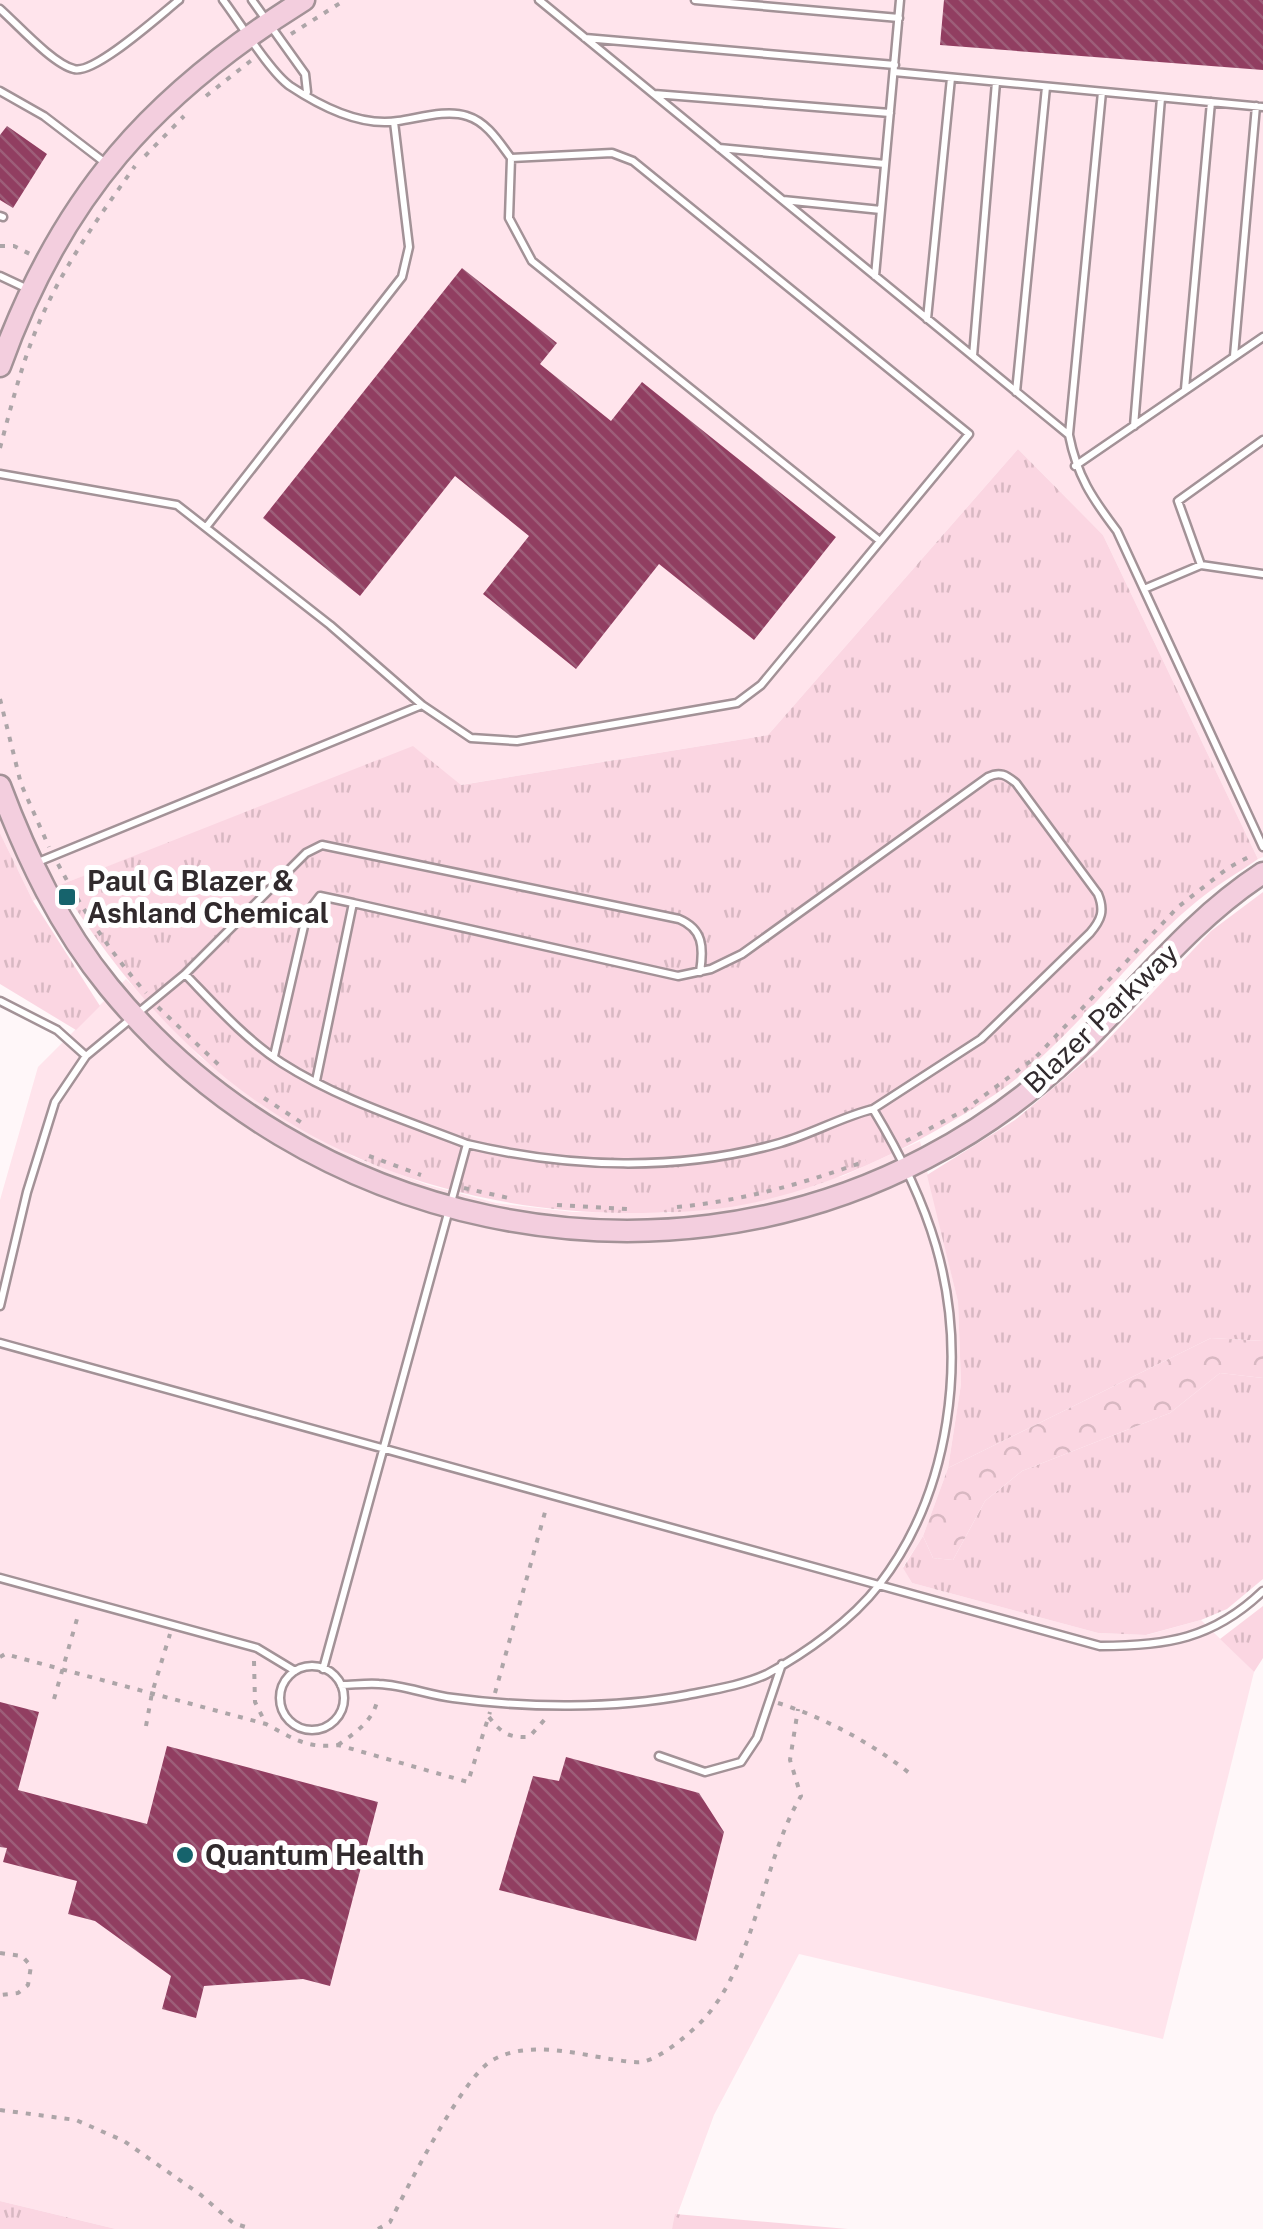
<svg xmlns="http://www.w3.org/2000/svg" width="1263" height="2229" viewBox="0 0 1263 2229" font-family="'Public Sans',sans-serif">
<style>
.built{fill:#ffe4ec}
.grass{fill:url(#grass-tufts)}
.forest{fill:url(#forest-crowns)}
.building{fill:url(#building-back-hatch)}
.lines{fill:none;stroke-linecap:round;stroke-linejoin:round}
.lane-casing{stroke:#a39297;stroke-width:11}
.secondary-casing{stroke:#a39297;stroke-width:25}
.path{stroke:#ada5a8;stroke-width:4;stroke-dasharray:5 8;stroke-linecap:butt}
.lane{stroke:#fff;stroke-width:6}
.secondary{stroke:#f3cede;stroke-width:20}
.poi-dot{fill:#16636c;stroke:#fff;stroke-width:4}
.labels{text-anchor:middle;stroke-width:10;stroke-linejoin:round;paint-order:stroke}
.poi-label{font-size:28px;font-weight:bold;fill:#312a2d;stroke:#fff;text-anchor:start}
.street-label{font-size:28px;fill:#312a2d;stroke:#fff}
</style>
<defs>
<pattern id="grass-tufts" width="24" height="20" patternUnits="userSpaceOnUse" patternTransform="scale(2.5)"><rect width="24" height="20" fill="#fbd6e2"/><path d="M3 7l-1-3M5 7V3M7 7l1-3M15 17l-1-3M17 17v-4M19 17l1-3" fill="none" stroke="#d8b8c2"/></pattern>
<pattern id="forest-crowns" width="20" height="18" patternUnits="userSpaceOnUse" patternTransform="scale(2.5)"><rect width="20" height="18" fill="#fbd6e2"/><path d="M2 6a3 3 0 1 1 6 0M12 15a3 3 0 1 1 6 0" fill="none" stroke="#d8b8c2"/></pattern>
<pattern id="building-back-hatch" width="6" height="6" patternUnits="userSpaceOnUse" patternTransform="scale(2.5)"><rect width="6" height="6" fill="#913e61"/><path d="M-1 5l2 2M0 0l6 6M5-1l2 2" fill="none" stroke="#9d5e79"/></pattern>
</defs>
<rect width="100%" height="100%" fill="#fff7f9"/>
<path class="built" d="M0,0H1263V857L1258,859L1103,535L1018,449L768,735L460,785L415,748L60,885L33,901L0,833Z
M126,979L200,1057L270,1109L354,1157L428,1185L496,1203L573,1212L669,1213L843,1176L920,1141L958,1302L961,1384L948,1468L923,1536L903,1567L912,1583L1098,1633L1147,1635L1201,1620L1254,1672L1163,2039L799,1954L714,2115L672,2229H116L0,2201V1200L38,1067Z"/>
<path class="grass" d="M1018,449L1103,535L1258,859C1238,873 1215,886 1196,902C1122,963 1069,1046 988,1099C914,1147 834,1186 747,1204C708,1212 666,1213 627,1213C472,1212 314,1162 198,1054C143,1004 100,947 60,885L413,746L461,785L768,735Z
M0,833L33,901L100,1006L76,1030L0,984Z
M1263,892V1341L1211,1338L948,1468L961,1384L958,1302L927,1175L1015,1120L1097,1051L1211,931Z
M1220,1373L1263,1378V1579L1227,1609L1201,1620L1146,1635L1098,1633L912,1583L903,1568L923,1536L933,1558L953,1560L985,1501L1022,1471L1170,1413Z
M1263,1606V1658L1254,1672L1220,1639Z
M0,2201L116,2229H0Z
M675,2214L848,2229H672Z"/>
<path class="forest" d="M1211,1338L1263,1341V1378L1220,1373L1170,1413L1022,1471L985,1501L953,1560L933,1558L923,1536L948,1468Z"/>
<path class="building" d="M944,0H1263V70L940,45Z
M7,126L47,154L13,208L0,200V135Z
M462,268L557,343L540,364L611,421L642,382L836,537L754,640L659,564L576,669L483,594L529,536L455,476L360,596L263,518Z
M0,1702L39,1712L18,1790L147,1824L167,1746L378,1802L330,1986L303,1979L204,1986L196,2018L162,2009L171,1976L95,1921L68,1914L77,1881L3,1862L7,1848L0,1847Z
M566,1757L699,1793L724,1832L696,1941L499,1890L533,1776L559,1781Z"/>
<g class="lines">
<defs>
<path id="lane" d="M252,0L305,74L307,92
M539,0L1069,435C1077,476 1092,498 1117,531L1263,847
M695,0L899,18
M0,9C18,25 53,64 74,69C94,75 160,15 179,0
M585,38L895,65
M894,72L1263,107
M0,91L44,116L108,165
M654,94L890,113
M719,148L885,164
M511,158L509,218L532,261L880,541
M783,200L881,210
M0,216L3,217
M0,276L30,290
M875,276L900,0
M927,319L951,78
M973,356L996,82
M1234,356L1256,106
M1185,389L1211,102
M1016,392L1046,87
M1134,426L1161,98
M1069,434L1102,92
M1075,466L1263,337
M0,474L177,505L330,625L422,705
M207,526L402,277L409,247L394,122
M1201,565L1263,574
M1144,589L1201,565L1178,501L1263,440
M38,862L422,705L471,738L517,741L737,703L761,685L969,434L633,161L612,153L511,158C499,142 487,122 467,116C447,109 419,118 398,121C361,127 320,106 290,86C270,72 239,21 223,0
M185,974L306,853L322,845L679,919C703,929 704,947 700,972
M0,1001L57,1030L86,1056
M274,1056L307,913L320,896L353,903
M316,1081L353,903L678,976L711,969L742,954L988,777C1000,771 1006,775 1016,783L1098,894C1105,911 1101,920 1090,933L981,1039L873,1109
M0,1306L27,1192L55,1102L86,1056L185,974C215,1005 245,1039 282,1063C338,1099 405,1120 467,1144L323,1669
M0,1343L1100,1646C1166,1646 1213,1639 1263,1591
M0,1578L257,1648L295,1671
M280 1698a32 32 0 1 1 64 0a32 32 0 1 1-64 0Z
M341,1685C353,1685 366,1683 379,1684C404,1685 428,1695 453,1698C526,1708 614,1709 687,1695C712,1690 744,1685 767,1674C806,1653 852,1620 879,1585C951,1492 968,1357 936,1246C922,1198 899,1152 873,1109C841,1117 812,1134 780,1143C678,1172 569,1168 467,1144
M659,1756L705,1772L741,1762L757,1738L782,1664"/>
<path id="secondary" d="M0,366C61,196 153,94 304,0
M0,786C27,858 60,927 109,987C304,1226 652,1302 926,1158C980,1130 1030,1094 1074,1052C1137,991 1189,921 1263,873"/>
</defs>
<use href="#lane" class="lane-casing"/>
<use href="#secondary" class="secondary-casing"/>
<path class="path" d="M291,34L345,0
M206,96L253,59
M145,156L184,116
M0,246H14L32,255
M0,448C12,403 23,358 42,316C66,262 101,214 135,166
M0,699L21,784L49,847
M58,864C83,911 111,953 146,993
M158,1007L220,1066
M264,1098L302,1123
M906,1141L965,1110L1036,1057L1178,907L1228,868L1254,854
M369,1156L421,1175
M464,1188L513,1199
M557,1205L627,1209
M677,1207C742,1201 805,1183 866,1161
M0,1657L5,1654L266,1724C292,1738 307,1749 338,1745L468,1782L490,1712
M254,1661L255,1702L266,1724
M495,1693L547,1505
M54,1699L79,1612
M778,1703C826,1718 875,1745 913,1776
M489,1717C501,1733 509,1738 529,1737L547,1717
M146,1726L152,1693L170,1634
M338,1745C356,1732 374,1721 378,1697
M0,1953L22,1956L31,1966L28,1985L18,1993L0,1995
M0,2110L76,2120L124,2141L201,2195L233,2223L252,2229
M378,2229L390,2222C407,2188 462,2079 491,2061C525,2040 574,2053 610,2059C619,2060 632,2063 641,2062C660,2059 684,2038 698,2025C755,1970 762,1861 801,1796L790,1760L798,1709"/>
<use href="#lane" class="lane"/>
<use href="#secondary" class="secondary"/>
</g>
<g class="poi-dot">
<rect x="57" y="887" width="20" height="20" rx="5"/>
<circle cx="185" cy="1855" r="10"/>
</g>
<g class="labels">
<g class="poi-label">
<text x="87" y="891">Paul G Blazer &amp;<tspan x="87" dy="32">Ashland Chemical</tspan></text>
<text x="205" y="1865">Quantum Health</text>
</g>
<g class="street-label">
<text transform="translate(1101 1018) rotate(-44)" y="10">Blazer Parkway</text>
</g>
</g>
</svg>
